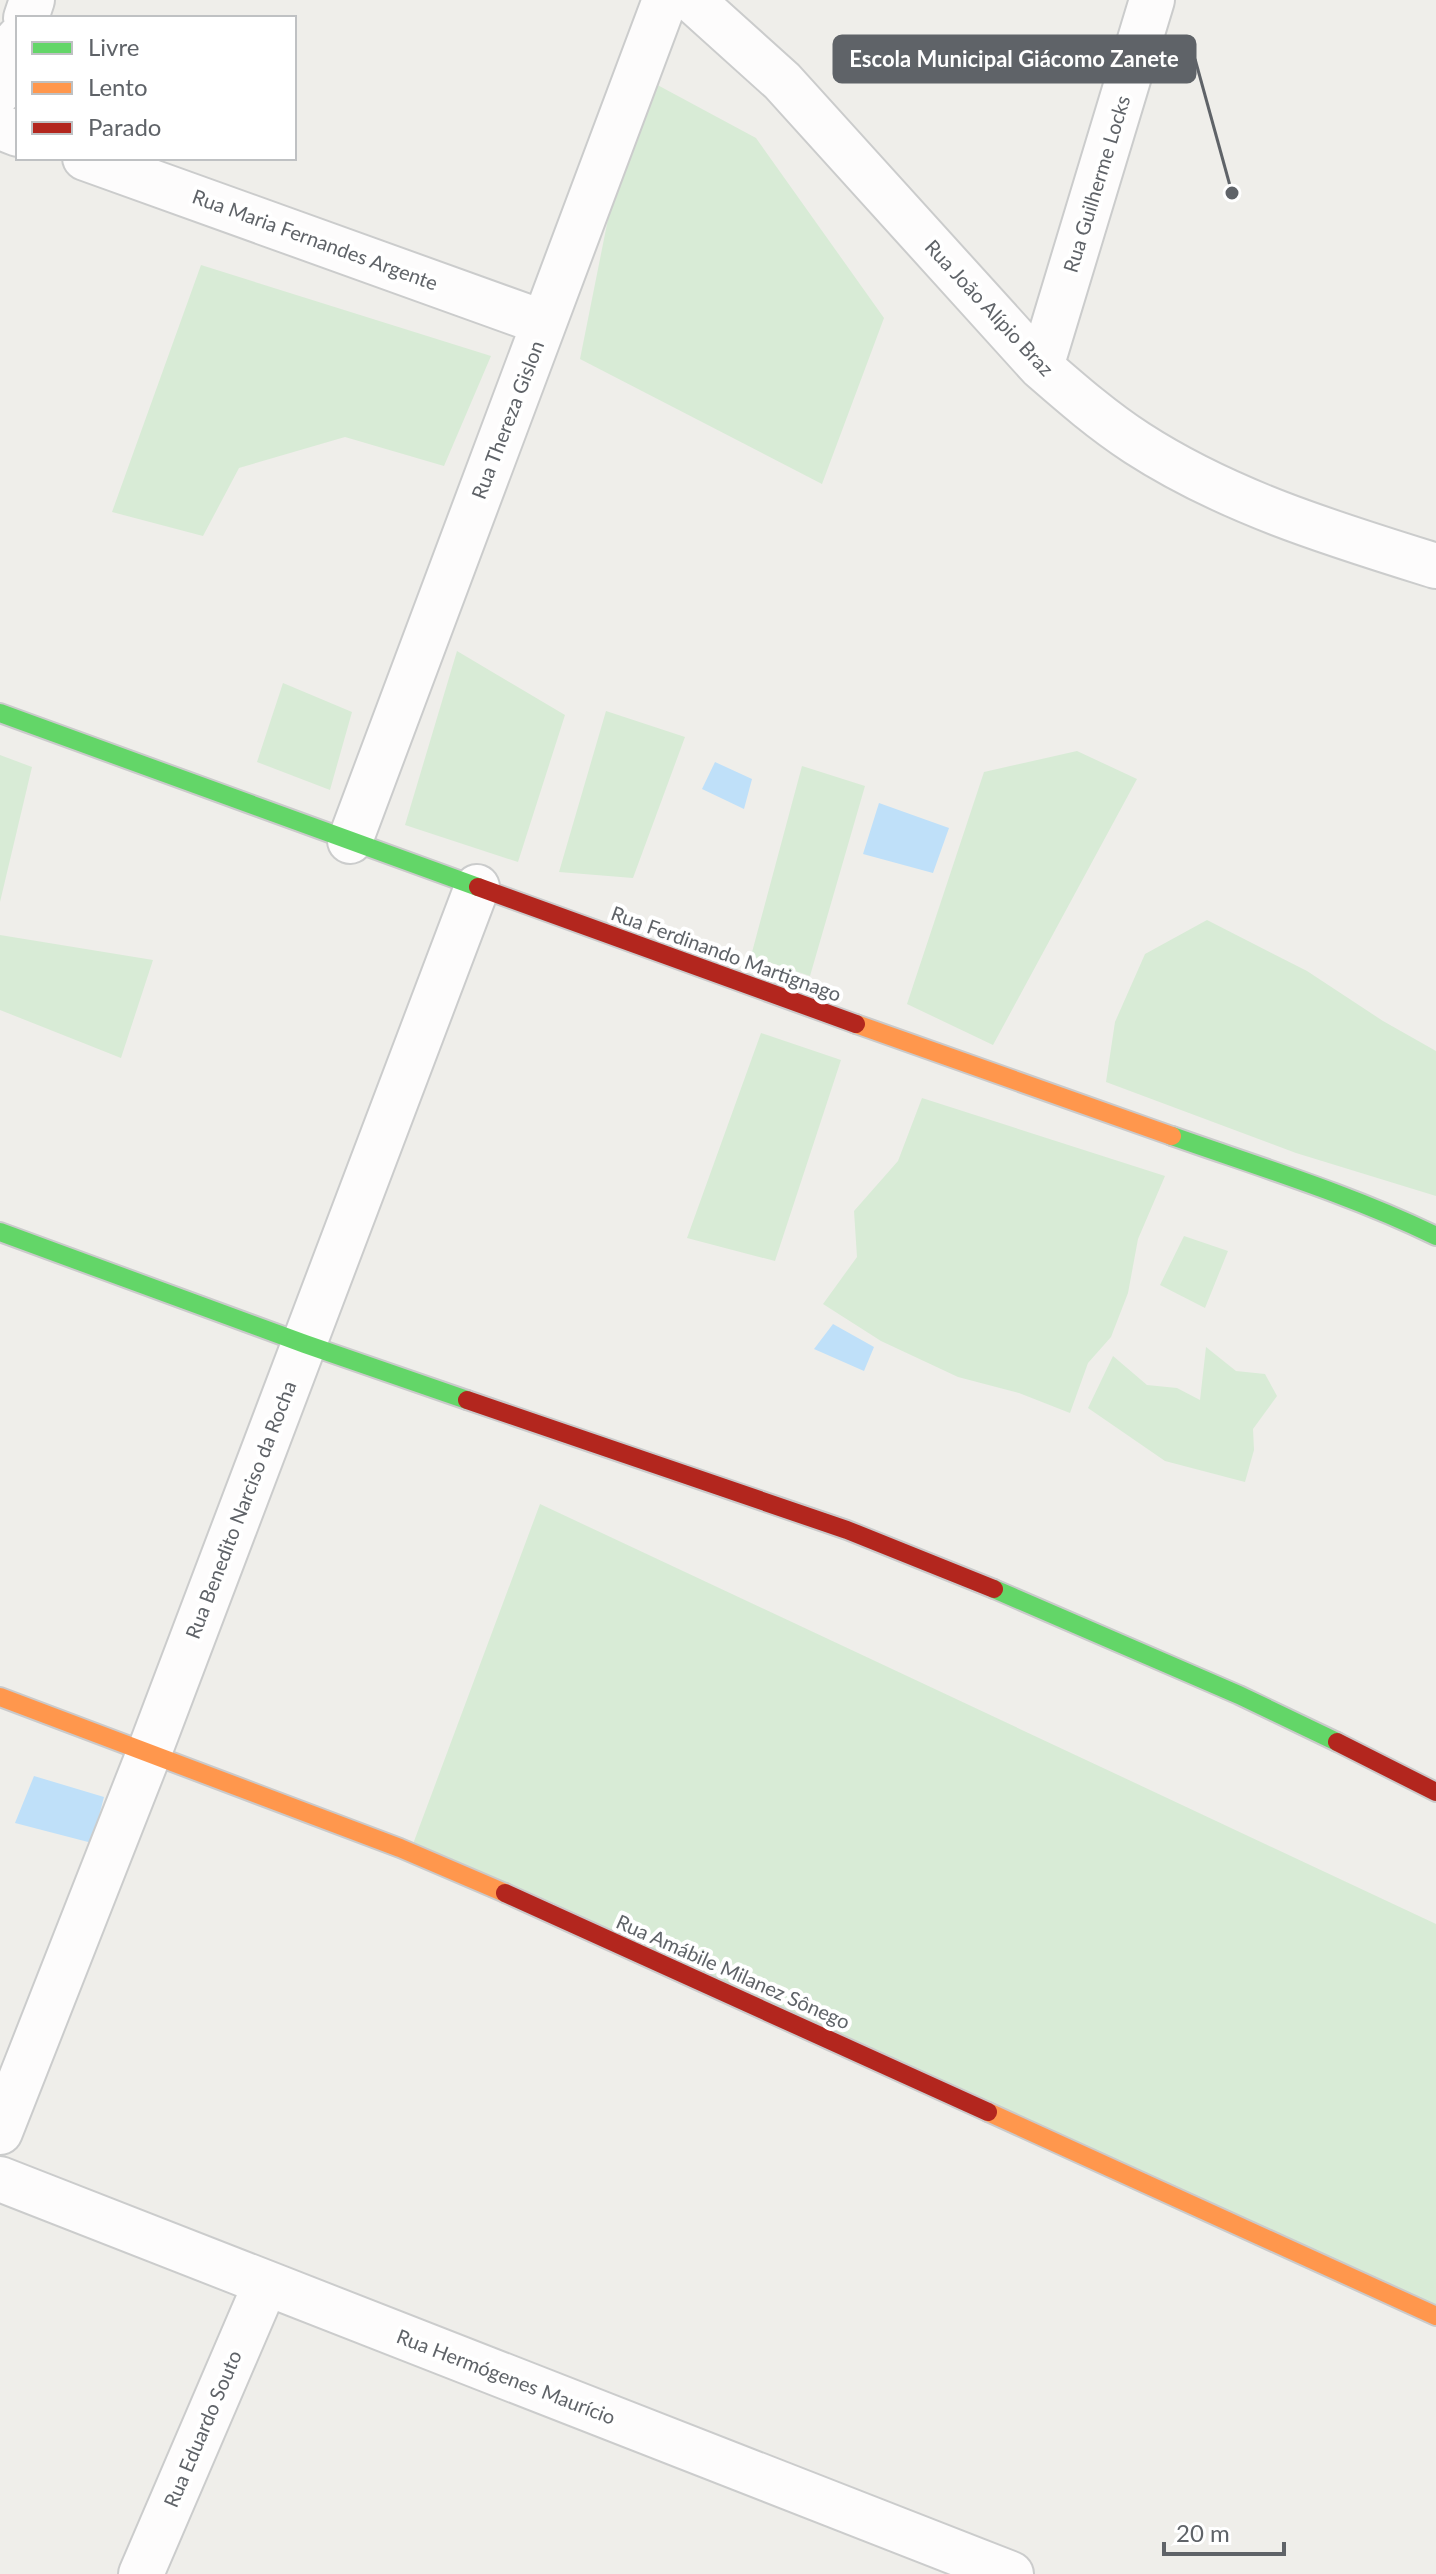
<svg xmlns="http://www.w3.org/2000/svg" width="1436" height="2574" viewBox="0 0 1436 2574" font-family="Lato,sans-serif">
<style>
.green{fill:#d8ebd6}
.water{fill:#bfe0f9}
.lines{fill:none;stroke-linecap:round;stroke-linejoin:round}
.street-casing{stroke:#cbcccc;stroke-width:48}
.fast-casing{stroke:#cacacb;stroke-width:22}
.slow-casing{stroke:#cacacb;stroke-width:22}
.jam-casing{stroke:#cacacb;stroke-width:22}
.street{stroke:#fdfcfc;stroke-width:44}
.fast{stroke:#63d668;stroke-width:18}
.slow{stroke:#ff974d;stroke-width:18}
.jam{stroke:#b3261e;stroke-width:18}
.labels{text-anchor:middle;stroke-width:8;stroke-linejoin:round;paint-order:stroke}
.street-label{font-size:20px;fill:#5f6368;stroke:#fff}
.leader{fill:none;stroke:#5f6368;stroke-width:3}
.callout-dot{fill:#5f6368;stroke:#fff;stroke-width:3}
.callout{fill:#5f6368;stroke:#5f6368;stroke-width:3}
.callout-label{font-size:22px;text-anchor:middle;font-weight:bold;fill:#fff}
</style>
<rect width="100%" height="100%" fill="#efeeea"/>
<path class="green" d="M637,74L756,138L884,318L822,484L580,359Z
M201,265L491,356L444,466L345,437L239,468L203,536L112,512Z
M457,651L565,715L518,862L405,825Z
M283,683L352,712L330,790L257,762Z
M606,711L685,737L633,878L559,872Z
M1077,751L1137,779L993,1045L907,1004L984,772Z
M0,755L32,767L0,902Z
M802,766L865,786L810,976L751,956Z
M1207,920L1307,971L1383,1021L1436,1051V1196L1296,1153L1106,1082L1115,1022L1145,954Z
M0,935L153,960L121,1058L0,1010Z
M761,1033L841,1060L775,1261L687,1238Z
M922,1098L1165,1176L1138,1239L1128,1293L1111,1337L1088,1363L1070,1413L1019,1393L958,1377L881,1341L823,1304L857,1257L854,1211L898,1161Z
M1184,1236L1228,1251L1205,1308L1160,1285Z
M1206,1347L1236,1371L1265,1374L1277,1396L1253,1429L1254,1450L1245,1482L1165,1461L1088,1408L1113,1356L1147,1385L1177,1388L1200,1400Z
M540,1504L1436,1924V2315L410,1852Z"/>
<path class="water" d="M715,762L752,779L744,809L702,789Z
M879,803L949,828L933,873L863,854Z
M833,1324L874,1347L864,1371L814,1349Z
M34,1776L104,1797L92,1843L15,1823Z"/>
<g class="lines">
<defs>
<path id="street" d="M692,0L782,81L1041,367C1072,394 1103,421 1137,443C1228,502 1333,534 1436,566
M26,18L32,0
M0,91L18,39
M0,127L18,134
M85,158L544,323
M1041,367L1152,0
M350,841L665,0
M0,2132L149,1753L477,887
M0,2179L1011,2574
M141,2574L266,2283"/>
<path id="fast" d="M0,713L478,887
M1172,1136C1260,1167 1352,1195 1436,1236
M0,1232L305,1344L467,1400
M994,1589L1239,1695L1337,1742"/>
<path id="slow" d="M856,1024L1172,1136
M0,1697L400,1848L505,1893
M988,2112L1436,2316"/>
<path id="jam" d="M478,887L856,1024
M467,1400L847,1530L994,1589
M1337,1742L1436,1792
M505,1893L988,2112"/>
</defs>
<use href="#street" class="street-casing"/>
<use href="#fast" class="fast-casing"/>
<use href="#slow" class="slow-casing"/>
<use href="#jam" class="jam-casing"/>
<use href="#street" class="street"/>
<use href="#fast" class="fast"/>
<use href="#slow" class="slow"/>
<use href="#jam" class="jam"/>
</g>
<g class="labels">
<g class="street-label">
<text transform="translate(1097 184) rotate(-73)" y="7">Rua Guilherme Locks</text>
<text transform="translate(315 240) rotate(20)" y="7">Rua Maria Fernandes Argente</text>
<text transform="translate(989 308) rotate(47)" y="7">Rua João Alípio Braz</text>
<text transform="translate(508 420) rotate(-69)" y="7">Rua Thereza Gislon</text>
<text transform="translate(726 954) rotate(20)" y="7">Rua Ferdinando Martignago</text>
<text transform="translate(241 1510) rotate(-69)" y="7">Rua Benedito Narciso da Rocha</text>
<text transform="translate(733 1972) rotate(24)" y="7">Rua Amábile Milanez Sônego</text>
<text transform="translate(506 2377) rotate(21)" y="7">Rua Hermógenes Maurício</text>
<text transform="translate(203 2429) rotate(-67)" y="7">Rua Eduardo Souto</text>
</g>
</g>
<path class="leader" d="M1232 193L1195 59"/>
<circle class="callout-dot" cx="1232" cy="193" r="8"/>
<rect class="callout" x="834" y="36" width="361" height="46" rx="8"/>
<g class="callout-label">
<text x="1014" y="67">Escola Municipal Giácomo Zanete</text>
</g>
<rect x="16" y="16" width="280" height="144" fill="#ffffff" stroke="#bfc1c3" stroke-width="2"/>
<rect x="32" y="42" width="40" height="12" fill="#63d668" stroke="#bfc1c3" stroke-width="2"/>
<text x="88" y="56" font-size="24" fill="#5f6368">Livre</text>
<rect x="32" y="82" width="40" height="12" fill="#ff974d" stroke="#bfc1c3" stroke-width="2"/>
<text x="88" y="96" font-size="24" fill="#5f6368">Lento</text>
<rect x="32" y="122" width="40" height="12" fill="#b3261e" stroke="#bfc1c3" stroke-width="2"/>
<text x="88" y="136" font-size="24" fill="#5f6368">Parado</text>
<path d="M1164 2542v12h120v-12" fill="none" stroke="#5f6368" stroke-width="4"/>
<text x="1176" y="2542" font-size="24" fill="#5f6368" stroke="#ffffff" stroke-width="6" paint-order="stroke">20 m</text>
</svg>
